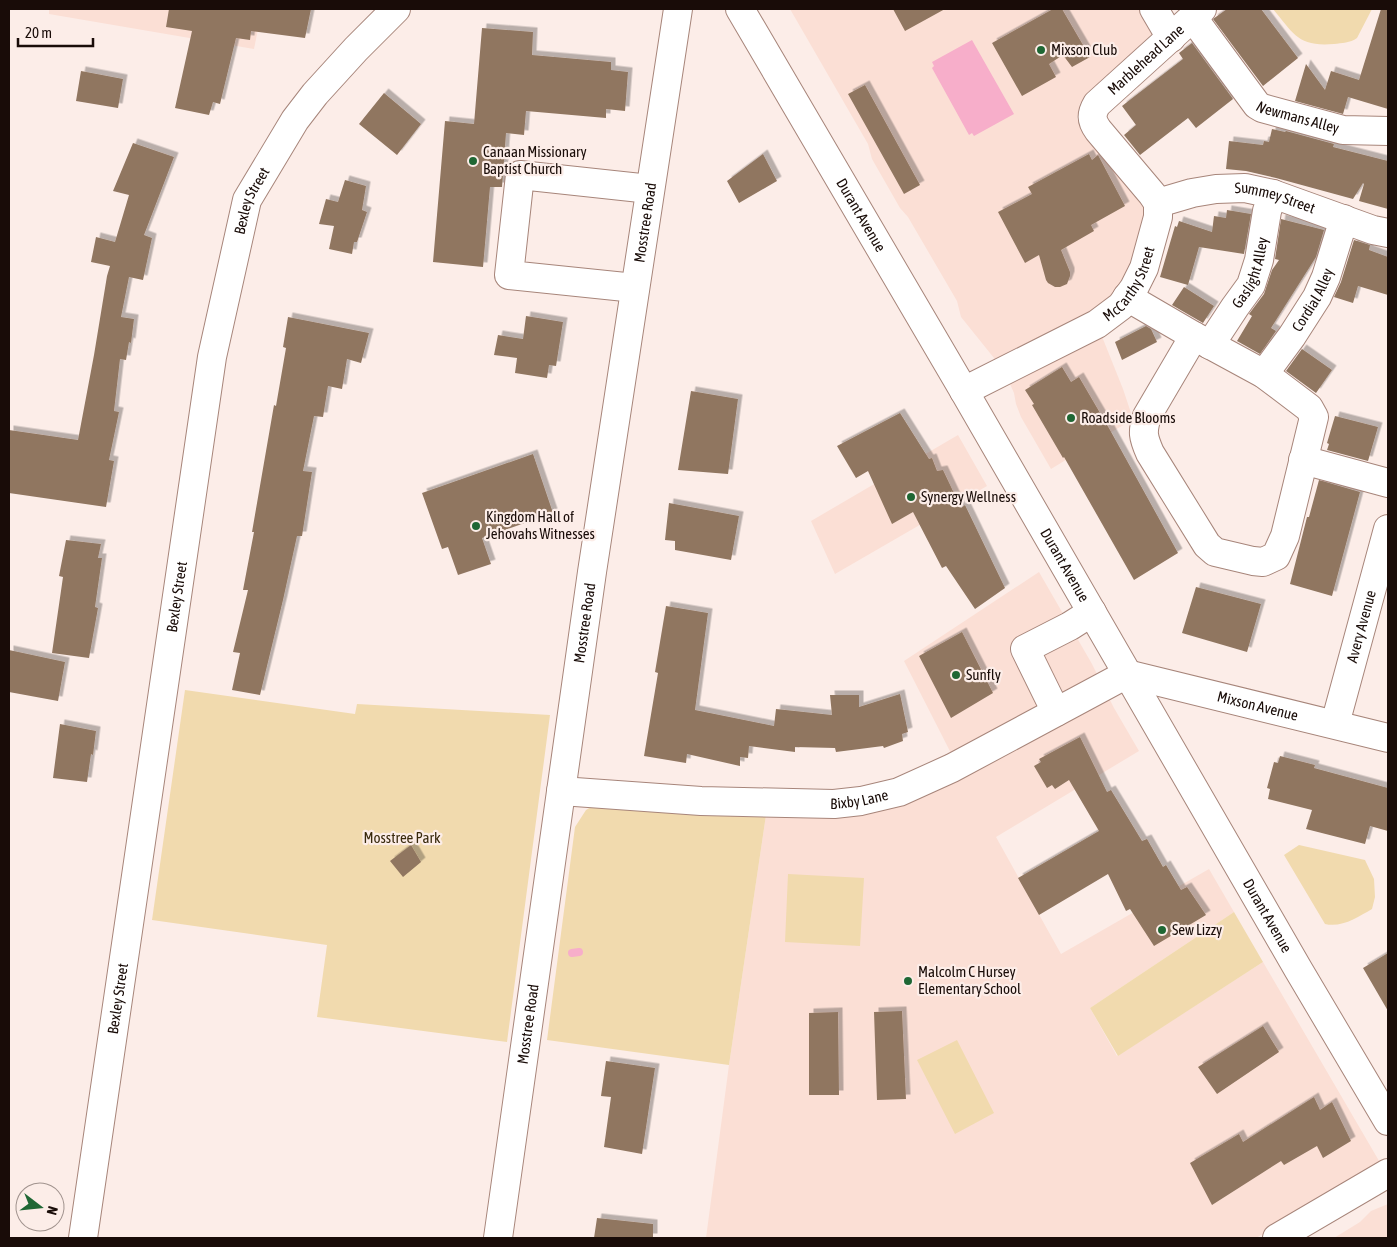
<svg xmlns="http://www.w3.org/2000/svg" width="1397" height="1247" viewBox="0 0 1397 1247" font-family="'Asap Condensed',sans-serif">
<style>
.built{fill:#fbdfd5}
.green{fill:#f1daae}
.water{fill:#f7aeca}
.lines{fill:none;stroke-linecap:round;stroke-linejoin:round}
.stream{stroke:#f7aeca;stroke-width:8}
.building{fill:#907660;filter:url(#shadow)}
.minor-casing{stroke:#a7857a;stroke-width:30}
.minor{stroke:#fff;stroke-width:28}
.poi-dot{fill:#1f6734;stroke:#fcede8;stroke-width:2}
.labels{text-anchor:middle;stroke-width:4.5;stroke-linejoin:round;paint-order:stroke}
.poi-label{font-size:15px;fill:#190c08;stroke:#fcede8;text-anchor:start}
.street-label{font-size:15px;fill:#190c08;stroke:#fcede8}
.park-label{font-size:15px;fill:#38290c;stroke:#fcede8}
</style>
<defs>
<filter id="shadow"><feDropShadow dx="4.5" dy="-4.5" stdDeviation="0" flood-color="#0004"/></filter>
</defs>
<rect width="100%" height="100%" fill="#fcede8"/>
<path class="built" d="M49,9H262L254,49L49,14Z
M790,9H1146L1157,29L1080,103L1077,119L1146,200L1149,207L1135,262L1097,324L1123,389L1133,419L1051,469L1021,417L1016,404L1014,393L1010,384L1001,373L994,358L961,317L957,301L908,217L900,208L872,159L868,144Z
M958,435L987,486L835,574L811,521Z
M1039,572L1092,664L1114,708L1139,751L996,837L1061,954L1209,869L1234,912L1090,1008L1117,1056L1263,962L1382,1166L1256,1238H706L729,1065L766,815L834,804L957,765L904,661Z
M1388,1204V1238H1334L1360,1222L1371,1211Z"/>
<path class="green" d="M1273,9H1372L1357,38C1350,43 1342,43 1334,44C1298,47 1294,34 1273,9Z
M185,690L355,714L357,704L550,715L507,1042L317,1017L327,945L152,920Z
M601,801L766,815L729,1065L547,1040L575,827L586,810Z
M1299,845L1365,860L1374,879L1375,897L1372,909C1358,917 1342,928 1325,924L1284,855Z
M788,874L864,878L860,946L785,942Z
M1234,912L1263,962L1118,1056L1090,1008Z
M957,1040L994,1113L955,1134L917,1060Z"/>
<path class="water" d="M972,40L1014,114L974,136L972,133L969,135L932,68L934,66L932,62Z"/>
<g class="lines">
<path class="stream" d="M572,953L579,952"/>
</g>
<path class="building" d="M169,9H311L305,38L251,31L250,40L236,38L220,104L213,102L209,115L175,108L192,31L166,27Z
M893,9H945L905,31Z
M1053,9H1062L1090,57L1072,67L1063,55L1049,64L1056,77L1022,96L992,43Z
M1227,9H1261L1298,58L1263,86L1213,19Z
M1381,9H1388V109L1348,97L1343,114L1295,101L1306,64L1325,90L1331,71L1359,80Z
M482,28L533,32L532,55L611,62V70L628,72L625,111L606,109V118L526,111L524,135L506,133L502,187H490L483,267L433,262L445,121L474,124Z
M1192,43L1233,99L1196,128L1188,118L1140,155L1124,135L1136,125L1122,106L1183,59L1179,53Z
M81,71L123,79L118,108L76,101Z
M865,85L920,185L904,194L848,94Z
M384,93L421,124L397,155L359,124Z
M1272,129L1285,132L1286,131L1334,144L1333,147L1388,161V209L1359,201L1364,184L1363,183L1353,199L1276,178L1246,171L1226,169L1229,141L1263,145L1264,141L1269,142Z
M133,143L174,157L144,235L152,238L143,280L129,277L121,317L134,319L131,343L129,342L126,360L120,359L114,411L119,412L109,460L114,461L106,507L9,493V430L78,440L94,355L107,276L110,266L91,262L96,237L115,242L129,195L113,191Z
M763,154L777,181L739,203L727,181Z
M1089,154L1092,160L1098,155L1125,206L1091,225L1094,231L1061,250L1070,272V276L1067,284L1060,287H1055L1048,283L1046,280L1039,255L1025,263L998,212L1032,194L1028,187Z
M345,180L366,186L362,210L367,212L357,242H354L352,254L329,249L334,226L319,224L326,199L338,202Z
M1227,210L1251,214L1244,254L1199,247L1188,285L1160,277L1175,226L1177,227L1179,221L1212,232L1214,216L1226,218Z
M1281,219L1324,230L1316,257L1271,328L1276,331L1260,354L1237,341L1252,316L1249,314L1264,294L1272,270L1279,260L1275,259Z
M1354,240L1370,245L1369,250L1388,257V295L1358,286L1353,303L1334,297L1341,282Z
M1184,287L1214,306L1203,323L1172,305Z
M526,316L563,322L556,366L549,365L547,378L515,373L517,358L494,355L498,335L523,339Z
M288,317L369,333L361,363L347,359L342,389L328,386L323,417L314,416L303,471L312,472L302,536H297L283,600L260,695L232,690L240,653L233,652L248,590H243L254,532H252L274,405L276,406L286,348L283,347Z
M1146,326L1151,329L1157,342L1122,360L1115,342Z
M1302,349L1332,370L1316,393L1286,371Z
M1062,367L1071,382L1079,377L1110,430L1178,553L1134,580L1064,457L1063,458L1032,405L1034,404L1025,390Z
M691,391L738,399L728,474L678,470Z
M900,413L929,459L932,458L937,471L943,470L961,508L965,505L1005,588L975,609L946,566L942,568L913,512L892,524L868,471L856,478L837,446Z
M1335,416L1378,427L1368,461L1327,450L1329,444L1327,443Z
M533,454L553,513L482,538L491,564L458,575L448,547L442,549L422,493Z
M1319,480L1360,492L1332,596L1290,584L1307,517H1309Z
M669,503L739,516L731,560L675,550V541L665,540Z
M66,540L101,544L98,558H102L95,607L98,608L89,658L52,653L63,577L59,576Z
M1196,587L1261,604L1247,652L1182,633Z
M666,606L708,613L695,710L774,726L776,709L832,715L830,695H859V707L900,694L908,732L902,734L903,741L884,748L883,746L836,752L835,748L795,747V752L749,746L748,758L740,757V766L687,754L686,763L644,756L658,673L655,672Z
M962,632L993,693L951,718L919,656Z
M9,650L65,662L58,701L9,692Z
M60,724L96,731L93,755L91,754L87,782L53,778Z
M1080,737L1107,792L1111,790L1142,841L1147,839L1163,867L1166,865L1181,890L1187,887L1206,915L1154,946L1130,909L1126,911L1108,874L1039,915L1018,878L1099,831L1069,780L1055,789L1052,785L1047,788L1034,766L1041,762L1039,759Z
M1280,756L1315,765L1314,768L1388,788V831L1370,826L1365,844L1306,829L1312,810L1268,799L1270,789L1267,788L1274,762L1278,763Z
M411,845L421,862L403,877L390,861Z
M1388,953V1011L1363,968Z
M902,1011L906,1099L877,1100L874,1012Z
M838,1012L839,1095H809V1013Z
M1263,1026L1279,1052L1217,1094L1198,1067Z
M606,1061L655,1068L642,1154L604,1147L611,1097L601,1096Z
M1314,1097L1320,1110L1332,1102L1351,1141L1323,1158L1317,1146L1284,1165L1281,1161L1212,1205L1190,1163L1239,1134L1243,1142Z
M597,1218L653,1224V1238H594Z"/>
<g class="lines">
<defs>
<g id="minor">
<path id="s1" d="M740,9L964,391L1298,969L1388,1121"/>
<path d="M1154,9L1171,38"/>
<path id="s2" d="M1193,18L1257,105L1262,108L1343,130L1388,131"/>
<path id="s3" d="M1158,203L1192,193L1216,189L1245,188L1273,194L1373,230L1388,233"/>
<path d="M635,288L509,275L520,175L650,189"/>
<path d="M1127,297L1194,336"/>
<path d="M1194,336L1264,374L1309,408L1314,417L1285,536L1276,556L1263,562L1253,561L1215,552L1207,545L1150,453C1143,437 1142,432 1147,416Z"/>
<path id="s4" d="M1210,345L1235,307L1251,285L1259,260L1267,211L1273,194"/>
<path id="s5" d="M1264,374L1292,336L1317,297L1326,277L1344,219"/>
<path id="s6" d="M964,391L1097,324L1121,306L1134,288L1144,268L1158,217V203L1152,194L1098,130C1091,120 1091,114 1097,104L1202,9"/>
<path d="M1303,460L1388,483"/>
<path d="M1056,712L1025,649L1070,626L1092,612"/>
<path id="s7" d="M1335,724L1388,529"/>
<path id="s8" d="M561,791L701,801L834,804L861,801L899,792L952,768L1127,674L1388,738"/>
<path id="s9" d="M83,1238L212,357L247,200L295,120L315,94L356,49L396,9"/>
<path id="s10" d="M498,1238L592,572L678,9"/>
<path d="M1277,1238L1388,1173"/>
</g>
</defs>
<use href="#minor" class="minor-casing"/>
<use href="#minor" class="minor"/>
</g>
<g class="poi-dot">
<circle cx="1041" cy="50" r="5"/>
<circle cx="473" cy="161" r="5"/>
<circle cx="1071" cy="418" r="5"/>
<circle cx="911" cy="497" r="5"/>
<circle cx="476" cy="526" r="5"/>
<circle cx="956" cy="675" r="5"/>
<circle cx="1162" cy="930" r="5"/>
<circle cx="908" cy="981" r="5"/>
</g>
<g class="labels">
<g class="poi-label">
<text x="1051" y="55">Mixson Club</text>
<text x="483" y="157">Canaan Missionary<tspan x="483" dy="17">Baptist Church</tspan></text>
<text x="1081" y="423">Roadside Blooms</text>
<text x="921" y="502">Synergy Wellness</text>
<text x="486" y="522">Kingdom Hall of<tspan x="486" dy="17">Jehovahs Witnesses</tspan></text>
<text x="966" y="680">Sunfly</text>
<text x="1172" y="935">Sew Lizzy</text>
<text x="918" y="977">Malcolm C Hursey<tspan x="918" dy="17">Elementary School</tspan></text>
</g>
<g class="street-label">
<text dy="5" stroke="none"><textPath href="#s6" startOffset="479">Marblehead Lane</textPath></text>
<text dy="5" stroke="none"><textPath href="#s2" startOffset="151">Newmans Alley</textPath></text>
<text dy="5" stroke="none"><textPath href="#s3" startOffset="120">Summey Street</textPath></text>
<text dy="5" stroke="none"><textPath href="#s9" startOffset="1052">Bexley Street</textPath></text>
<text dy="5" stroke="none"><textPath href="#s1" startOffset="239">Durant Avenue</textPath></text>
<text dy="5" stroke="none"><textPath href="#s10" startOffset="1026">Mosstree Road</textPath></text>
<text dy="5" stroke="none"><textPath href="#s4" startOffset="84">Gaslight Alley</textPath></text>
<text dy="5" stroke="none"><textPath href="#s6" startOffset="202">McCarthy Street</textPath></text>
<text dy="5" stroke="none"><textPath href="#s5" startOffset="89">Cordial Alley</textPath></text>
<text dy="5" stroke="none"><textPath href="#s1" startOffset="644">Durant Avenue</textPath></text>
<text dy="5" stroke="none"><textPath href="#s9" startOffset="648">Bexley Street</textPath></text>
<text dy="5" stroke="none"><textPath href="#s10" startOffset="621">Mosstree Road</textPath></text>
<text dy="5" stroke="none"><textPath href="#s7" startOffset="101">Avery Avenue</textPath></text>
<text dy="5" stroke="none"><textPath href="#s8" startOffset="731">Mixson Avenue</textPath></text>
<text dy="5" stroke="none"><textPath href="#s8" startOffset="299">Bixby Lane</textPath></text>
<text dy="5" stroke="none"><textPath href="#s1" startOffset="1049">Durant Avenue</textPath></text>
<text dy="5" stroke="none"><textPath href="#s9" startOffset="242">Bexley Street</textPath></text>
<text dy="5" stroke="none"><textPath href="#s10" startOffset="216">Mosstree Road</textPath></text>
</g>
<g class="park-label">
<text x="402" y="843">Mosstree Park</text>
</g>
</g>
<rect width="1397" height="1247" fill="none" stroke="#190c08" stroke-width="20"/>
<g transform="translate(40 1207) rotate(106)"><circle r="24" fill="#fcede8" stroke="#a1938e"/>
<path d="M0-4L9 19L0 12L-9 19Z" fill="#1f6734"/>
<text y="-8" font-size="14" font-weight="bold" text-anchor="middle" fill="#190c08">N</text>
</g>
<path d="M18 38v8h75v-8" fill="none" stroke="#190c08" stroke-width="2.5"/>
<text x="25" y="38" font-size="15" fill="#190c08" stroke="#fcede8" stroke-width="4" paint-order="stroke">20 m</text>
</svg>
